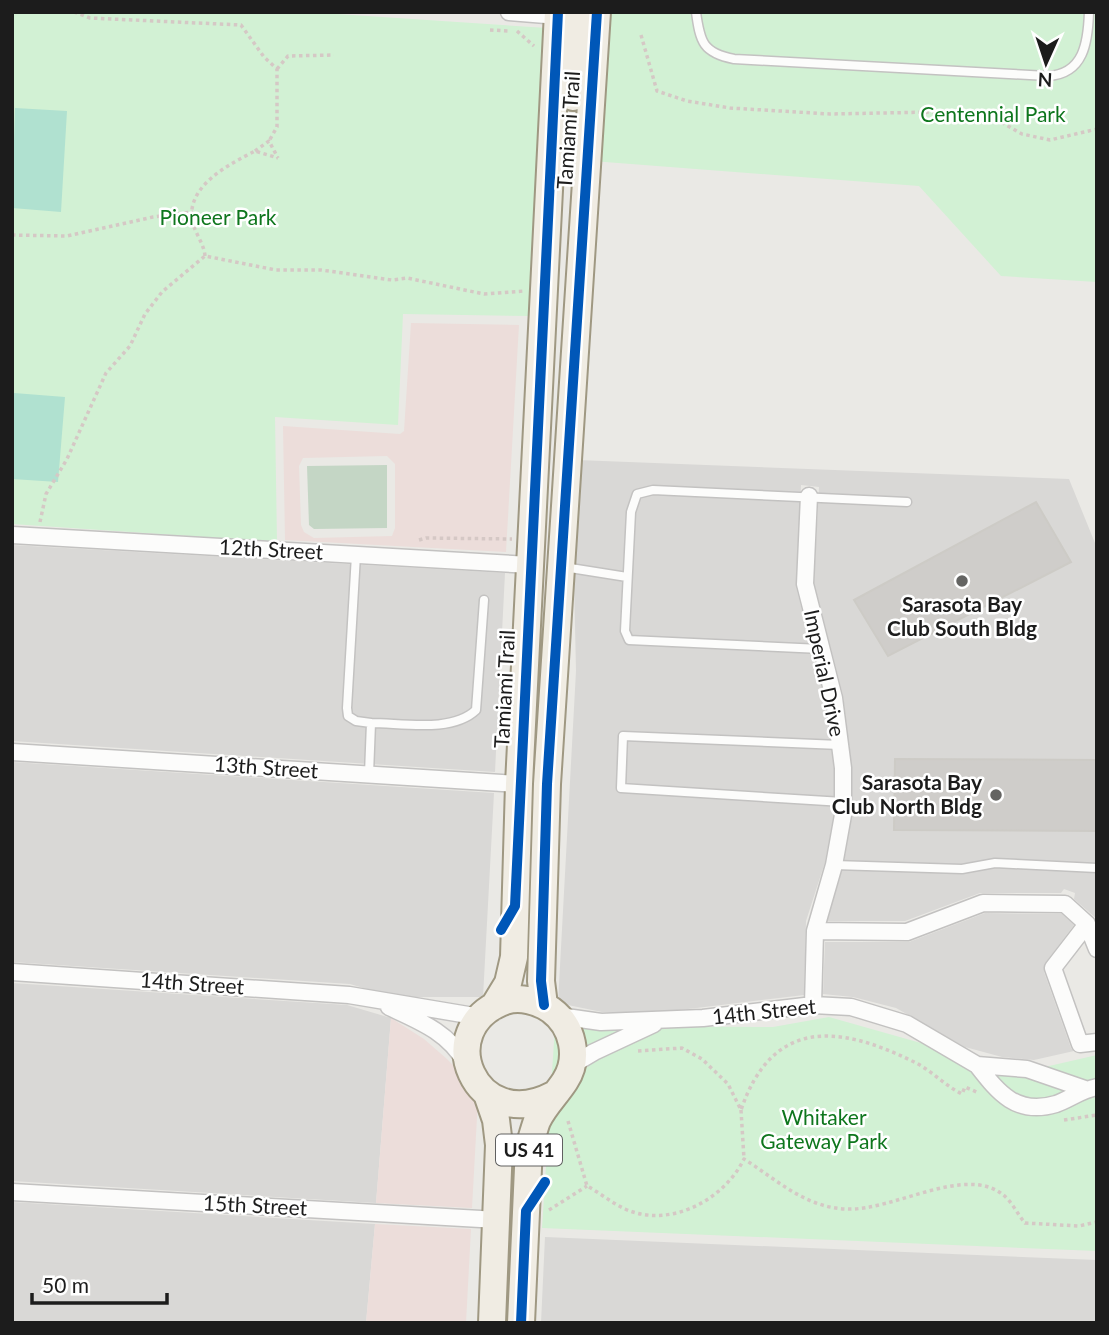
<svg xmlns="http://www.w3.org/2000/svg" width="1109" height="1335" viewBox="0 0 1109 1335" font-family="Lato,sans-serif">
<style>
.residential{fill:#d9d8d6}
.commercial{fill:#ecddda;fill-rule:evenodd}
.cemetery{fill:#c4d6c5}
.park{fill:#d2f1d4}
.pitch{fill:#b0e1d0}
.building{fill:#cfcdca;stroke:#cdcbc6;stroke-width:2}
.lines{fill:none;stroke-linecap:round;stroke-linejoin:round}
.service-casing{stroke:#c3c2c1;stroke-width:11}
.minor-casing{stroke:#c3c2c1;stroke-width:19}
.primary-casing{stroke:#9f9882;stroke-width:30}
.path{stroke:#d5c8c5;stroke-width:3.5;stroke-dasharray:3.5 3.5;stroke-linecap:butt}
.service{stroke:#fcfcfb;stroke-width:8}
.minor{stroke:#fcfcfb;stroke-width:16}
.primary{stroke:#f0ece3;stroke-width:26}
.cycleway-casing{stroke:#fff;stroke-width:15}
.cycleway{stroke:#0057b8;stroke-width:10}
.poi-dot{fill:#646462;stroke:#fff;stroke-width:2.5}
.labels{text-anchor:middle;stroke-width:5;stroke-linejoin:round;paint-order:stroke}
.shield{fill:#fff;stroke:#606060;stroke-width:2}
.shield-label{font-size:19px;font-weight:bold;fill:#1c1c1c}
.park-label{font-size:21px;fill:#0e761d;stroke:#fff}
.street-label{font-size:21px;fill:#1c1c1c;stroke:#fff}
.poi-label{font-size:21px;font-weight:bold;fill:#1c1c1c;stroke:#fff}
</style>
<rect width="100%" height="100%" fill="#eae9e5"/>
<path class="residential" d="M577,460L1069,479L1097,548V919L1074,899L1075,893L1064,889L1061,893H980L905,921H827L843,867L852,816V768L843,695L814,583L819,487L801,485L796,587L825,700L834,769V814L825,862L806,921L804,995L647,1014L602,1012L558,1003L576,671L573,536Z
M12,545L505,573L495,772L12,741Z
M12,762L494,793L483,997H394L350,984L12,962Z
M985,913L1062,914L1074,925L1046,962L1044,972L1071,1048L1074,1051L1034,1060L1002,1057L965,1047L896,1008L853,997L823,994L825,942H909Z
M12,983L347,1005L391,1018L376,1203L12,1181Z
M12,1202L375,1224L366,1323H12Z
M545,1237L1097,1260V1323H541Z"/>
<path class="commercial" d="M411,323L519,325L506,552L285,540L283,426L400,434L404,431ZM387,456L395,464V528L392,536L314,538L304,532L301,525L299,466L303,458Z
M391,1018L424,1039L447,1059L460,1072L478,1099L472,1208L376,1203Z
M375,1224L471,1229L466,1323H366Z"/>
<path class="cemetery" d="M387,465V528L314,529L309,525L307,466Z"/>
<path class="park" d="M12,12H307L547,28L532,316L403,314L398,425L275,417L277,542L12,524Z
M603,12H1097V282L1001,276L919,186L592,161Z
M829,1017L1023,1072L1097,1055V1251L542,1228L555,1026L773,1027Z"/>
<path class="pitch" d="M15,108L67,111L61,212L12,208Z
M14,393L65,397L58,482L12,479Z"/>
<path class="building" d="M1036,502L1071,562L888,656L854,600Z
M895,759L1097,760V831L894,830Z"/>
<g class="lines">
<defs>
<path id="service" d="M696,12C700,42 703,53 734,59L1048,76C1084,74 1088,42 1089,12
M356,555L347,708L348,716L356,721L371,723
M564,567L627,577
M821,649L629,640L625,631L631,512L637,494L653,490L907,502
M840,745L623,736L621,788L843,802
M369,774L371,723C402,723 452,733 476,710L484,600
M834,865L962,869L995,863L1097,868"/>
<path id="minor" d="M509,12L558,16
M809,496L805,584L834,698L843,768V815L834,865L815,931L813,1005
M12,535L530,565
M12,752L519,784
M1087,924L1053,968L1080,1044L1097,1042
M815,931L907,932L983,903L1065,904L1087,924L1097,949
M12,972L349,995L480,1017
M389,1007C419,1021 448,1032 465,1062
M559,1016L601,1022L703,1018L813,1005L851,1007L907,1024L977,1065L1027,1069L1085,1089
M572,1065L594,1052L654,1024
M977,1065C998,1092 1016,1116 1056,1104C1070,1099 1081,1090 1097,1087
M12,1192L498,1220"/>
<path id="primary" d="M558,16L576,22L573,97
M544,1005L541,981L547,784L597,12
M494,1006L508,983L514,957L519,784L558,12
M487,1094L496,1120L499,1145L492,1323
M521,1323L529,1146C532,1138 534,1129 537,1121C544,1106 556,1095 565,1081C580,1058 573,1026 551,1010C538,1001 520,996 505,1001C430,1028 475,1136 553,1095"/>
</defs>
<use href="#service" class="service-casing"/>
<use href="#minor" class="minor-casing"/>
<use href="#primary" class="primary-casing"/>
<path class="path" d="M74,12L90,18L241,25L264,57L277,69V127L269,141
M490,30L509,31
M517,31L534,46
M641,35L657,91L687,101L730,108L830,114L934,112L973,116L1001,122L1022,134L1050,140L1097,129
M277,69L288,56L334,55
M255,151L269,141L278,158
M12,235L67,236L153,217L193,212
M205,256C204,243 194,232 192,220C187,185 230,164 255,151L278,158
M40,522L46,494L67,459L106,373L130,346L145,314L162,292L205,256L276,270H321L392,280L407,278L484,294L524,291
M419,540L426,538L512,539
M638,1051L682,1048L702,1059L728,1084L741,1110C772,1019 837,1024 912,1061C930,1069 944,1085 962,1094L965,1087L979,1093
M741,1110L744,1159
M1064,1120L1097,1115
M568,1121L587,1186C600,1193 612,1203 625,1209C670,1229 724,1200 744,1159C777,1180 806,1208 847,1209C893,1211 964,1165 1002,1194C1011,1200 1018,1215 1025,1223L1079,1226L1097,1222
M549,1210L587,1186"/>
<use href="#service" class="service"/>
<use href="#minor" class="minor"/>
<use href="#primary" class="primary"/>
<defs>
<path id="cycleway" d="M501,930L515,906L558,12
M544,1005L541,981L547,784L597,12
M521,1323L526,1211L545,1182"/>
</defs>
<use href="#cycleway" class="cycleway-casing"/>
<use href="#cycleway" class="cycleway"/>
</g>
<g class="poi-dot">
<circle cx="962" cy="581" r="7"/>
<circle cx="996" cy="795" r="7"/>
</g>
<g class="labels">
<rect class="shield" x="496" y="1134.5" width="66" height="31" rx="5"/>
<g class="shield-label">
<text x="529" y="1157">US 41</text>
</g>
<g class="park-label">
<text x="993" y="122">Centennial Park</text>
<text x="218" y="225">Pioneer Park</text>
<text x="824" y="1125">Whitaker<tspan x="824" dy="24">Gateway Park</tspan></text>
</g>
<g class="street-label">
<text transform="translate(569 130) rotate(-86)" y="7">Tamiami Trail</text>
<text transform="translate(271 550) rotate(3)" y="7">12th Street</text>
<text transform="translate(824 673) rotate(78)" y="7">Imperial Drive</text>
<text transform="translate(505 689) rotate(-87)" y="7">Tamiami Trail</text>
<text transform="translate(266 768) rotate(4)" y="7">13th Street</text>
<text transform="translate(192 984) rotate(4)" y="7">14th Street</text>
<text transform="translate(764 1012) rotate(-6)" y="7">14th Street</text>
<text transform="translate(255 1206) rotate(3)" y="7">15th Street</text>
</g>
<g class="poi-label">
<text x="962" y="612">Sarasota Bay<tspan x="962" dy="24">Club South Bldg</tspan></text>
<text x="982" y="790" text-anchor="end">Sarasota Bay<tspan x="982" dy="24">Club North Bldg</tspan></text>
</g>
</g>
<rect width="1109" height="1335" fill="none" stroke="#1c1c1c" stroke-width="28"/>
<g transform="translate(1046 63) rotate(183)" stroke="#ffffff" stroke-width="5" paint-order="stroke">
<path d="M0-5L12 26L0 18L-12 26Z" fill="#1c1c1c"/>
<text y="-10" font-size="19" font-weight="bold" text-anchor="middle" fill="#1c1c1c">N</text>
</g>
<path d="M32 1293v10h135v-10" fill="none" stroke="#1c1c1c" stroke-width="3.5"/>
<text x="42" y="1293" font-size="21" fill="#1c1c1c" stroke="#ffffff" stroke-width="5" paint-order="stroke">50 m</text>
</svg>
